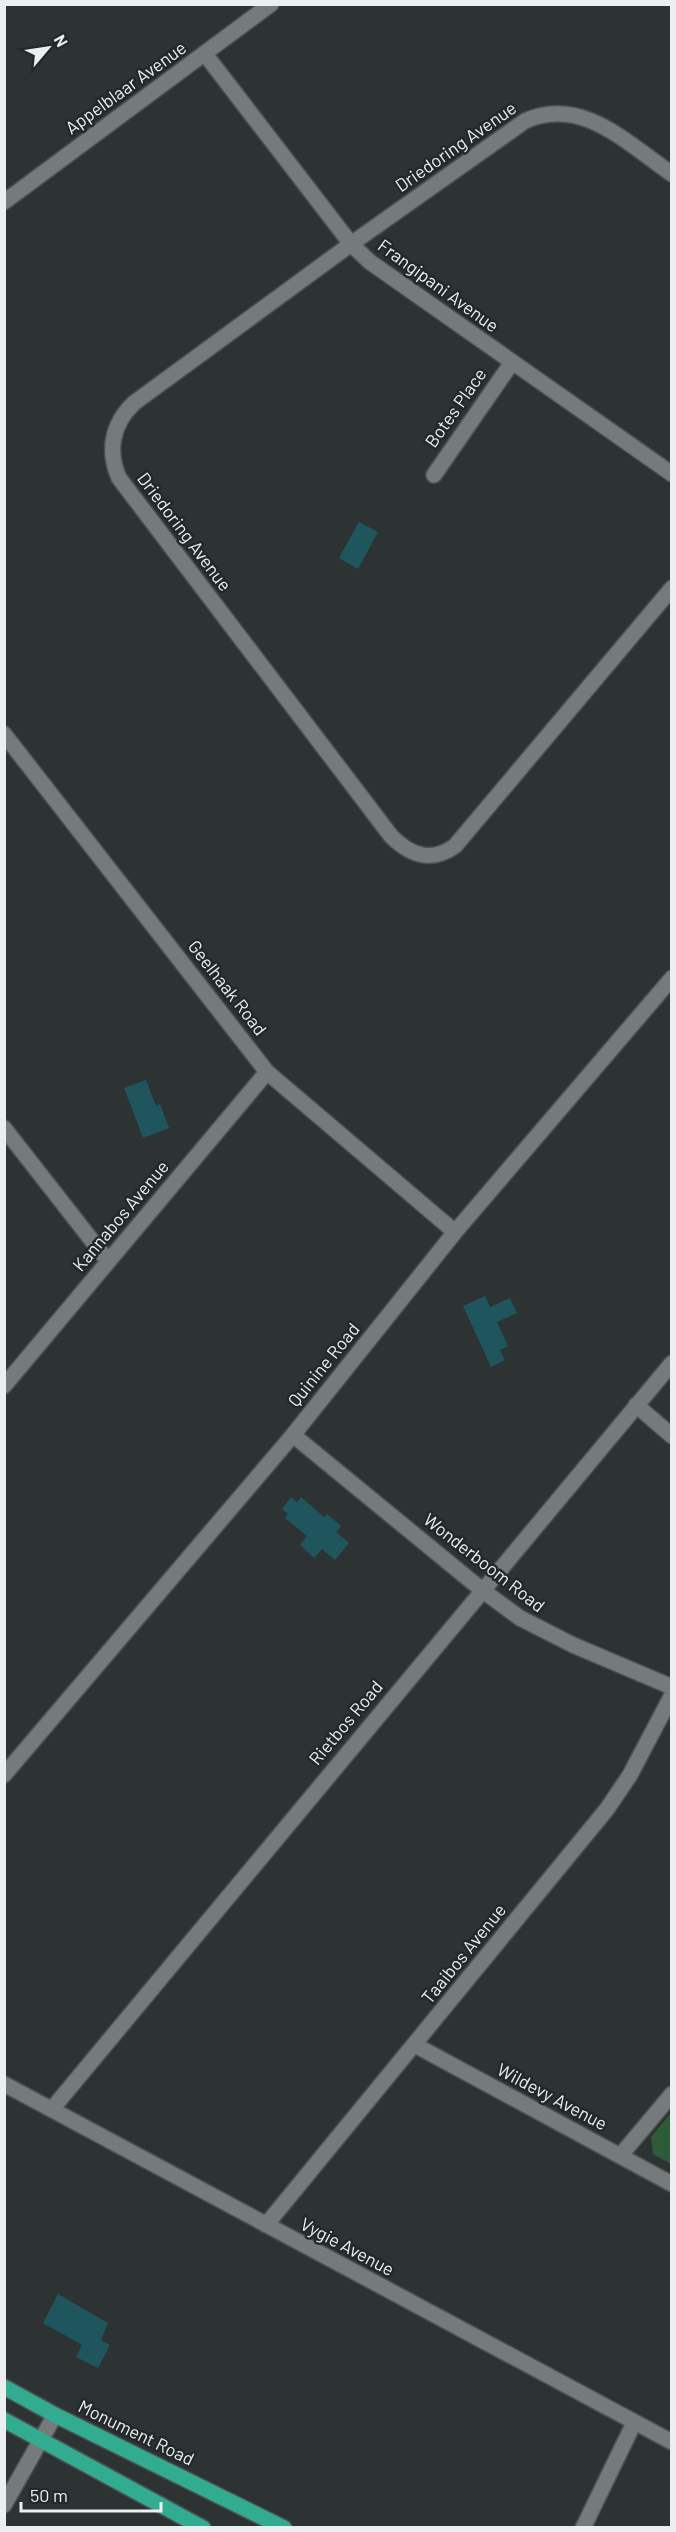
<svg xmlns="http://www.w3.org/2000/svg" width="676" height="2532" viewBox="0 0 676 2532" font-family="Barlow,sans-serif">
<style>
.green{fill:#2e5c39}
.building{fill:#1f565e}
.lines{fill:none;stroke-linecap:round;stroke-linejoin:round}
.minor-casing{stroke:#4d5251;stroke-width:18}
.major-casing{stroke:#4d5251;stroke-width:18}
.minor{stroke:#747b7a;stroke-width:15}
.major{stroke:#32ac91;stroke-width:15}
.labels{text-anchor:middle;stroke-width:5;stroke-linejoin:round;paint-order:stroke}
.street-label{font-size:18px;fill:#ebefef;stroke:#232928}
</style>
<rect width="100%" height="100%" fill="#2d3332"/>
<path class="green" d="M671,2113V2164L653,2154L651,2137Z"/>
<path class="building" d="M359,522L378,532L358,569L339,558Z
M146,1080L156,1106L160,1104L169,1128L143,1138L124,1088Z
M485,1296L490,1307L510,1298L517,1313L497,1322L508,1346L500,1350L505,1360L491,1367L463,1306Z
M291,1497L297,1502L301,1497L324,1517L327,1514L341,1526L336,1532L349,1543L335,1560L322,1549L314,1558L300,1545L307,1536L285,1518L288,1514L282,1509Z
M58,2294L108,2323L101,2340L110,2345L98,2368L76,2357L82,2345L43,2323Z"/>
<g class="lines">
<defs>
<path id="minor" d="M205,54L351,244L370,262L672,474
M672,174C628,144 581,95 525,121L351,244L134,403C112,424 107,451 119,478L391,836C411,856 431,863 455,846L672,588
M4,202L271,4
M434,475L511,364
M4,734L267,1072L455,1232
M4,1128L108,1261
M4,1386L267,1072
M636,1405L672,1436
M293,1435L482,1590L520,1618L573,1645L672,1687
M4,1775L293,1435L455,1232L672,978
M415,2045L672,2184
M4,2084L672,2442
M52,2109L672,1363
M620,2156L672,2094
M266,2225L607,1809L630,1775L672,1695
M4,2505L55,2415
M583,2528L634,2423"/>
<path id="major" d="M4,2387L55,2415L284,2528
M4,2420L203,2528"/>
</defs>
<use href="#minor" class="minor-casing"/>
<use href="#major" class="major-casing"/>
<use href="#minor" class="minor"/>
<use href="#major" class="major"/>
</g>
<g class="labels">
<g class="street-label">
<text transform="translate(126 88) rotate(-36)" y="6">Appelblaar Avenue</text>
<text transform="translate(456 147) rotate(-35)" y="6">Driedoring Avenue</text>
<text transform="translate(438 286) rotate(36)" y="6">Frangipani Avenue</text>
<text transform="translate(456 408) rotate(-55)" y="6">Botes Place</text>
<text transform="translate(184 532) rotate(53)" y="6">Driedoring Avenue</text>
<text transform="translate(227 988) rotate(52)" y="6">Geelhaak Road</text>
<text transform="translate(121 1216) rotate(-50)" y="6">Kannabos Avenue</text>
<text transform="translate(324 1365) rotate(-51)" y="6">Quinine Road</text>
<text transform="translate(484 1563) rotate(38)" y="6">Wonderboom Road</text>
<text transform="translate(346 1723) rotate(-50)" y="6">Rietbos Road</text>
<text transform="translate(464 1954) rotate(-51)" y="6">Taaibos Avenue</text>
<text transform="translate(552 2097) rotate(28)" y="6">Wildevy Avenue</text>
<text transform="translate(347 2247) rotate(28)" y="6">Vygie Avenue</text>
<text transform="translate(136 2433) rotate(26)" y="6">Monument Road</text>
</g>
</g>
<rect width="676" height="2532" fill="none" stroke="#ebefef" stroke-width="12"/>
<g transform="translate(48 48) rotate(61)" stroke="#232928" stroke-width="4.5" paint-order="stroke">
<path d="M0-4.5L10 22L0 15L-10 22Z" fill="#ebefef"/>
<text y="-9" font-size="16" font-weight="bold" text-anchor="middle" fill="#ebefef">N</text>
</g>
<path d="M21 2502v9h140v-9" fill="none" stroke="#ebefef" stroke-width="3"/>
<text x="30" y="2502" font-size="18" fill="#ebefef" stroke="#232928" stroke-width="4.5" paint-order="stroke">50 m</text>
</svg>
